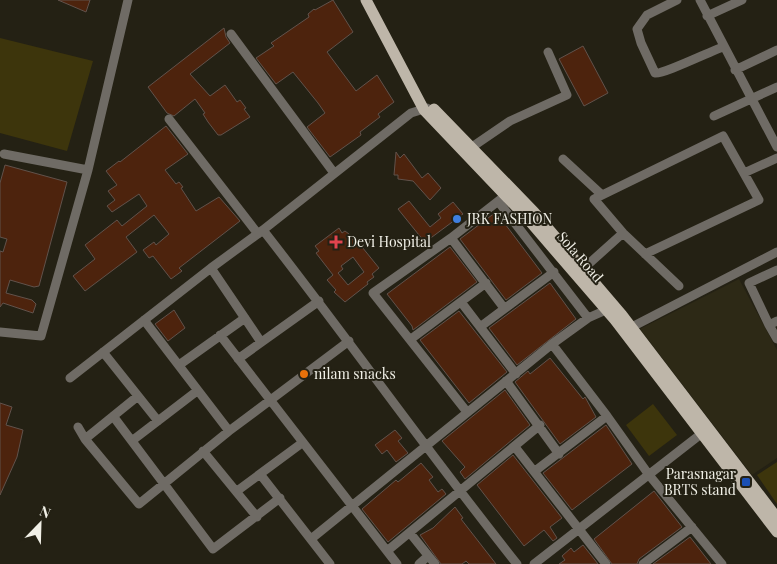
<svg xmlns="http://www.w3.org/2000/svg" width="777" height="564" viewBox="0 0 777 564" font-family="'Playfair Display',serif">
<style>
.built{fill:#2d2916}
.green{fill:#3d350c}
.building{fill:#4d230d;stroke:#61524b;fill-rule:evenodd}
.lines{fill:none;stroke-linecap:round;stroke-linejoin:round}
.minor{stroke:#6f6b65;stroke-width:9}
.major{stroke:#beb6a9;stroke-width:11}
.shop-dot{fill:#3f7fe0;stroke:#242114;stroke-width:2}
.health-dot{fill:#e0444e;stroke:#242114;stroke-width:2}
.food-dot{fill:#e8710a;stroke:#242114;stroke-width:2}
.transit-dot{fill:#1a4fb4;stroke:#242114;stroke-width:2}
.labels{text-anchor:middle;stroke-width:4;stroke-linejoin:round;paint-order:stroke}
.poi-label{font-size:14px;fill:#f0efe6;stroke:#242114;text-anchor:start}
.street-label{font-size:14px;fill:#f0efe6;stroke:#242114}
</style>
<rect width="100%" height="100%" fill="#242114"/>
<path class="built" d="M739,279L777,350V458L752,475L640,329Z"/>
<path class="green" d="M0,38L93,61L67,151L0,133Z
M653,404L677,435L649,456L626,425Z
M777,462V504L757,475Z"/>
<path class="building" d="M58,0H90L86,12Z
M333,0L353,32L327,52L356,91L377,75L394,102L378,114L380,117L360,132L361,135L330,157L307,127L325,113L318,103L293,72L276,84L256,58L274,46L271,43L309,17L308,14L314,9L315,10Z
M224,28L226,37L230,43L190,74L210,96L225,85L237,102L240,100L246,108L244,109L250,117L221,135H218L208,122L203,114L205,113L195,99L174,116L167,113L148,87Z
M583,46L608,93L584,106L559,59Z
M166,126L188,154L165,170L176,184L179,182L183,187L181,188L196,211L219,197L240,221L179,268L182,271L171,279L153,256L149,258L143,250L154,242L156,245L169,234L154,215L126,237L137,252L85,291L73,276L95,259L85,245L117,220L122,226L147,206L139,194L112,212L107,206L115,200L108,191L117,185L106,171L119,161L120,162Z
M396,152L400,158L404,154L422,178L428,173L441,188L430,200L413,181L398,179V175H394Z
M5,165L67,182L39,286L34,287L10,280L6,293L32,300L36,304L33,313L3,303L0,307V251L3,252L7,239L0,237V183Z
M409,201L430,227L441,218L438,214L453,202L463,214L428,240L426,238L423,240L398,209Z
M496,212L542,273L506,300L460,239Z
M339,228L342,233L345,231L349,234L356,244L358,242L379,268L372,274L374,277L367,282L368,284L345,302L334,292L336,290L327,280L333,275L316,253L319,251L315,246ZM353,257L364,272L348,285L338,273L343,269L341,266Z
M450,247L477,282L413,330L412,326L387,294Z
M550,283L576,319L517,365L489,328Z
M174,310L185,328L168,341L155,324Z
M459,311L507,372L469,403L420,340Z
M550,358L583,399L585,397L596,417L560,444L515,382L528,371L530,374Z
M505,390L530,425L465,479L460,472L465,467L442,441Z
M0,403L12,407L6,425L23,430L17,457L0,495Z
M606,425L632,464L572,510L543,473Z
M395,430L402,438L398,441L408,453L396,462L387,450L382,454L375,445Z
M513,455L562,518L550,527L557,538L553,541L544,530L524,546L477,485Z
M421,463L433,477L429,480L438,492L442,489L446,494L388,542L362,509L396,480L398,482Z
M654,491L682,527L639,559L637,564H612L594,539Z
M455,507L463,518L461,519L496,564H469L466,561L462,564H441L420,535L433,528Z
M690,537L711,564H653Z
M583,545L598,564H559L565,560L562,556L571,548L574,552Z"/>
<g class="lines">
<path class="minor" d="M677,0L647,15L637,29L641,43L655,73C662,75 711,51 723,47
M700,0L777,147
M707,16L742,0
M231,34L334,173
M735,70L777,50
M714,116L777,87
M169,119L258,234
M472,147L510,121L567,95L548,52
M4,154L88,170
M563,159L602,195
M744,173L777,158
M501,205L588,318
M263,230C349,340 430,455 517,564
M451,238L504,308
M645,254L759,200L723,136L594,199L623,233L679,286
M211,268L261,342
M583,269L623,233
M777,270L749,283L769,325L777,321
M461,302L516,374
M144,320L229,431
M769,325L777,339
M480,327L554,272
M626,330L777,252
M0,332L41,336L88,170L128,0
M220,335L397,564
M411,339L486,283
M552,344L607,416L649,475L722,564
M103,352L158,421
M238,359L319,301
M179,365L245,318
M70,378L211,268L263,230L411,113L427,108
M506,381L559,454
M467,412L373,293L451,238L506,195
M113,416L213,549L280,498
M78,427L85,439L139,504L229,431L349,341
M85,439L138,396
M133,440L197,391
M515,447L606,564
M203,451L257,517
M535,471L607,416
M260,474L330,564
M237,491L302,443
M410,533L435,564
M311,539L552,344L588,318L606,310
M387,551L540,425
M419,564L428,556
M534,564L701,434
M643,564L692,527"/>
<path class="major" d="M366,0L424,110L527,218L615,320L777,532
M434,109L534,212L622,315L777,518"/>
</g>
<circle class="shop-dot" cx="457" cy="219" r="5"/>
<path class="health-dot" d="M333.5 234.5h5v5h5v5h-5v5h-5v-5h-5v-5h5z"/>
<circle class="food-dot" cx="304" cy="374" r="5"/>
<rect class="transit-dot" x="741" y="477" width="10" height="10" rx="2.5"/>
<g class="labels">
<g class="poi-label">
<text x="467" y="224">JRK FASHION</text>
<text x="347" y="247">Devi Hospital</text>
<text x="314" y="379">nilam snacks</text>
<text x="736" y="479" text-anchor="end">Parasnagar<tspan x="736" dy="16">BRTS stand</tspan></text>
</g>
<g class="street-label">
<text transform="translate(580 257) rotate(49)" y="5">Sola Road</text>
</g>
</g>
<g transform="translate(40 524) rotate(23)" stroke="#242114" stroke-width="4" paint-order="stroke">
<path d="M0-4L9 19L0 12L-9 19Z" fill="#f0efe6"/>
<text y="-8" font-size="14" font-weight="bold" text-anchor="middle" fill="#f0efe6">N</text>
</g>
</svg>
